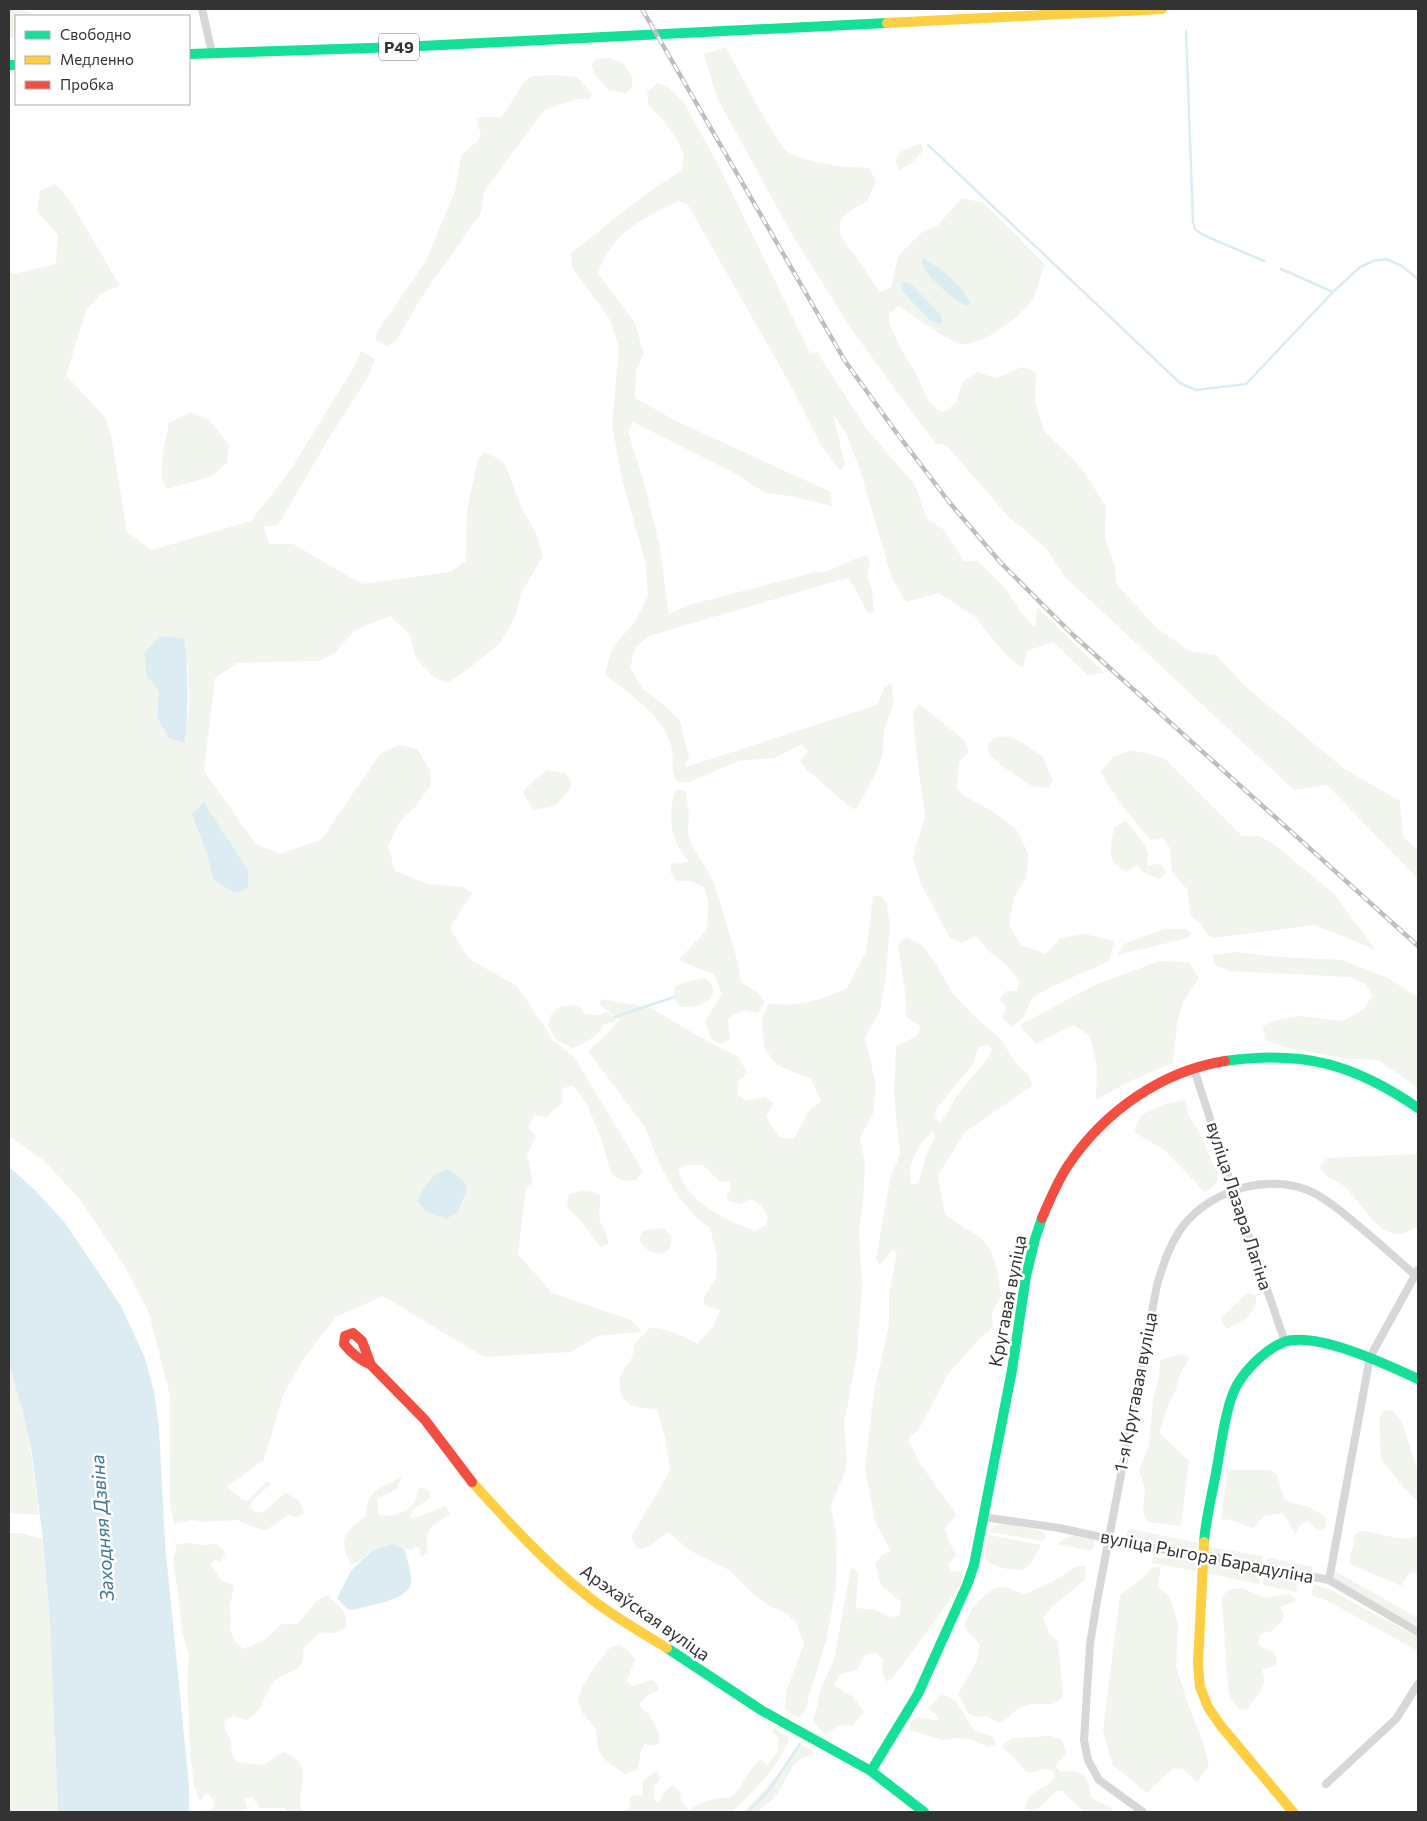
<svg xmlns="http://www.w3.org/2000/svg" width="1427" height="1821" viewBox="0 0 1427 1821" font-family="Commissioner,sans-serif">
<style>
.green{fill:#f1f5ed;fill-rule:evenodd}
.water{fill:#ddebf3}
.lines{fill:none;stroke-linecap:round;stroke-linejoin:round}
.stream{stroke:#ddebf3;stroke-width:2.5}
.street{stroke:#d7d7d7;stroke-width:8}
.fast{stroke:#16e098;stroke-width:10}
.slow{stroke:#ffcf43;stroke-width:10}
.jam{stroke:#f24e42;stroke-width:10}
.rail-casing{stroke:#bebebe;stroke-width:4.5}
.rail{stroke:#fff;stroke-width:2.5;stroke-dasharray:8;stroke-linecap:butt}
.labels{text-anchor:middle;stroke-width:5;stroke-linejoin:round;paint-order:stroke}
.shield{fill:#fff;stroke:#707070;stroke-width:1}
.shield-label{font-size:16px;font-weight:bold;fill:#333}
.street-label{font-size:18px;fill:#333;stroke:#fff}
.water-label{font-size:19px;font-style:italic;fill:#3f7597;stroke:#fff}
</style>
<rect width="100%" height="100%" fill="#fff"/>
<path class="green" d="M9,9H22L38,16H16V37L9,38Z
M726,47C735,64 777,146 788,152C813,165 843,167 870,168L876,182L867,201L852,210L841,219L839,233L880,292L891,288L898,256L921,233L938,225L962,198L984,203L1044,264C1041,274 1039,285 1035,294C1026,314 984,346 961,344C950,342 908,313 899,305L889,314V323L902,351L914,370L928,400L939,411L944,412L956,403L962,383L976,372L996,378L1022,367L1036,372L1035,402L1044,431L1076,462L1085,473L1106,507L1105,538L1115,565L1116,582L1119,587L1157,628L1189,651L1216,655L1244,685L1343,768L1400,801L1403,837L1418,850V879L1327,785L1294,790L1065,577L1046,548L1008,516L946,445L936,444L854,333L793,236L717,98L704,54Z
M610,58L624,64L633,78L631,89L625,93L608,90L594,73L591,65L596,59Z
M553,75L577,77L592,94L589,99H577L544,110L484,192L481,213L421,298L396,341L387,346L375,340L377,332L426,261L455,191L461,155L478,141L481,133L477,125V119L483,117H502L524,82L532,76Z
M658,83L669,88L684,103L720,168L810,353L817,352L866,428L915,485L926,517L944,530L964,561H978L1006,589L1020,611L1035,628L1037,607L1104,673L1088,675L1053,642L1027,651L1023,669L1006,655L974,616L939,593L906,602L892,579L861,473L846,433L833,414L845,465L840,471L821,445L790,384L688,205L679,201C645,216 608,236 598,274L634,321L644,353L636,371L635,398L678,422L831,492L832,506L790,496L765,493L736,474L633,422L628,432L642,475L659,543L669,614L689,605L816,572C834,574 847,558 867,556L870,565L867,572L872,592L874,613H868L853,585L847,578L648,636L635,648L630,668L643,689L665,706L680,721L689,758L685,763L686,767L877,705L885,686L891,684C898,708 888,712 884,732C883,740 884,748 882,756C877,774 866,791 857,808L852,809L807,770L800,761L808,751L802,744L774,758L739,761L689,782L678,783C668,769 676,756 670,742C659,711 629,695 605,674L612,648L635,622L648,596L646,565L621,475L612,424L619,349L610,320L572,267L571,253L650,191L682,170L684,155L678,141L661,118L649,106L647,93Z
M921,143L923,151C916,160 910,165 899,170L895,161L900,152Z
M55,184L69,199L120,286L102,293L87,309L66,375L105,417L111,435L127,532L152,550L251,521L291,469L353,369L361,351L375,359L368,377L329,438L278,525L264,527L269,544H293L362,584L450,572L466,561L467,510L478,459L485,453L495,457L505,464L522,509L538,537L543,556L521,593L516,615L501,642L471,667L448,683L435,678L416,659L410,635L390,616L355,630L334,654L319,661L237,663L215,678L204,771L256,844L280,854L321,840L380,754L399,745L417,749L430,770L431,785L415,807L400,821L388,846L395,871L428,884L463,887L472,893L450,928L469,959L517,986L554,1041L574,1057L643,1171L636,1180L623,1181L611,1174L602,1141L587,1104L573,1086L562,1088L563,1102L546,1117L535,1115L528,1126L536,1137L527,1154L533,1182L526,1188L518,1254L552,1293L631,1320L642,1332L598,1336L571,1352L484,1357L383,1296L336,1317L303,1360L283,1395L264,1460L227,1487L243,1500H248L267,1481L271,1484L253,1500L250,1507L256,1513L265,1511L285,1493C295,1497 302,1501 304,1513L297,1517L289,1515L266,1530L253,1527L237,1520L204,1522L192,1520L174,1524L170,1504V1396L149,1313L124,1265L78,1197L43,1160L9,1136V271L13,274L56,264L58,235L37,211L40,191ZM188,663L189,706L185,743L157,717L159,690ZM204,802L248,870L213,879L207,854Z
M190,412L209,420L229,445L227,463L212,476L167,489L161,476L163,452L169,423Z
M919,704L963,739L969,752L959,762L957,788L963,795L995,813L1016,829L1028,853L1027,877L1014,897L1009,925L1021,945L1046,954L1060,938L1085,934L1115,941L1109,961L1053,986L1033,997L1023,1018L1011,1027L1002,1017L1007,1008L999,999L1006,991H1017L1019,981L1007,965L988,951L976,936L962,943L950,938L921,884L913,858L925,817L916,750L913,713Z
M1007,736L1020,741L1043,757L1053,781L1047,788L1032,786L1002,766L988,753V744L994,738Z
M1132,750L1164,758L1242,836H1260L1279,848L1334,894L1376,950L1315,925L1213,938L1206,933L1202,925L1191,916L1187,889L1172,872L1170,848L1162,838L1150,840L1120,803L1100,772L1113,757Z
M547,770L565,773L571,781L570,789L555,806L533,810L523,792L533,781Z
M676,789L686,792L689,816L688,832L691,845L703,863L714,882L738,963L741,982L758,993L765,1002L758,1013L744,1010L728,1018L730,1040L721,1044L711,1039L705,1021L722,994L714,974L678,960L707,930L708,901L704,887L690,881H677L670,872L671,864L689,862C685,856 678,849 676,842C669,825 670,806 676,789Z
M1126,821L1143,842L1148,852L1147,866L1156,864L1162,865L1165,870V874L1159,879L1144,873L1137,865L1126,872C1104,860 1111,848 1114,827Z
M873,896H881L886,902L890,926L886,975L880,1012L865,1037L876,1085L873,1114L860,1137L865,1163L863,1203L859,1231L862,1288L857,1355L844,1424L847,1458L845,1472L831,1506L837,1538L836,1588L826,1641L804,1713L798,1718L785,1709L786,1692L804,1644L797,1624L786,1613L771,1607L753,1594L729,1570L691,1551L668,1532L648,1547L638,1549L631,1537L670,1471L665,1437L657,1409C642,1408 622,1408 620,1388C619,1384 619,1380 620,1377C628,1361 633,1363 634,1344L650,1328C667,1328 682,1335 697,1344L713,1327L720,1310L703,1305L705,1295L716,1279L717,1255L710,1228L696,1218L674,1190L658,1161L645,1127L588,1051L608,1033L620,1019L600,1005L601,999L651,1008L705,1040L737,1056L748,1073L739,1080L737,1094L745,1101L764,1097L774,1103L766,1117L779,1137L794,1139L808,1112L821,1101L811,1079L777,1065L764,1048L762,1019L769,1003C797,1008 822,1000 847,988L866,952ZM687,1165H703L720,1182H730L731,1191L726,1196L728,1201L740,1204L751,1199L761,1206L768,1217L766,1225L755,1231C727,1221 685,1201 678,1169Z
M1164,929H1187L1191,933L1188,938L1117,955L1124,944Z
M906,937L922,945L935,963L954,995L976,1018L1000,1038L1015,1062L1029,1075L1032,1086L965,1132L938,1175L945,1215L981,1238L991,1251L997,1268L1001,1296L992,1312L993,1327L980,1338L947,1376L919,1429L908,1439L919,1462L957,1515L945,1528L950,1544L955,1550L956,1556L948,1565L951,1571L962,1572L963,1582L892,1679L887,1682L882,1672L883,1660L876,1652L865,1655L857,1670L840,1674L834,1685L853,1697L864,1712L852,1726L841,1725L825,1734L813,1722L822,1685L834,1660L851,1567L858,1572L856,1608L876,1610L889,1617L900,1615L901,1602L881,1585L875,1564L882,1555L891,1551L875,1522L865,1468L874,1392L889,1325V1294L897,1253L892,1250L883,1262L879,1264L876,1259L890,1179L900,1154L894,1095L896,1046L917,1036L921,1026L906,1017L905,992L898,945ZM989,1045L992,1049L990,1055L956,1097L946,1115L939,1123L935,1117L936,1109L973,1064L978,1047ZM932,1131L934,1133L935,1138L927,1152L919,1182L914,1185L911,1183C907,1163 918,1146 932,1131Z
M1235,952L1279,957L1342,960L1386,977L1418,997V1088L1378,1060L1348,1059L1288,1048L1265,1040L1263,1026L1277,1020L1300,1016L1343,1021L1364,1009L1372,996L1366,984L1350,977L1229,971L1214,965L1213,955Z
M1159,961L1189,962L1199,978L1183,1002L1177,1023L1173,1063L1130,1081L1096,1100L1097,1066L1090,1036L1073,1025L1036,1044L1020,1025L1093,986Z
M703,978L710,982C711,984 713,987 713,990C713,1005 690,1009 679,1006L674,997L675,987L682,983Z
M578,1005L585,1014L598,1015L607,1012L615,1017V1022L604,1024C596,1038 587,1042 573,1048L556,1040L548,1025C552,1005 560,1006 578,1005Z
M1185,1100L1189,1117L1201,1135L1218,1176L1216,1184L1205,1192L1164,1150L1134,1132L1141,1115L1165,1104Z
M1418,1154V1226C1414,1228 1409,1231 1404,1233C1380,1241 1360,1201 1346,1188C1336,1178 1326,1180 1319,1166L1327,1158Z
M582,1191L593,1192L600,1195C602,1204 598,1209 599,1216C600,1226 608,1231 608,1244L600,1247L582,1222L567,1207L569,1194Z
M663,1228L672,1237L670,1248L662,1254C650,1252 644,1250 639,1239L642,1231Z
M1247,1293L1256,1295C1258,1315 1242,1321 1227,1329L1220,1319Z
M1181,1354L1190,1358L1180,1374L1176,1389L1168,1406L1159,1433L1189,1461L1181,1526L1148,1522L1143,1513L1145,1488L1139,1470L1149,1445L1153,1399L1159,1378L1160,1360Z
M9,1364C27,1412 33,1464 39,1515L9,1513Z
M1384,1410L1393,1411L1402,1422L1418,1472V1501L1404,1488L1381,1459L1379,1418Z
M1228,1470H1269L1277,1474L1284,1499L1292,1503L1310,1507L1325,1517L1326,1526L1323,1530L1319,1531L1307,1521L1300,1525L1295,1534L1283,1513L1264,1516L1253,1528L1228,1519L1221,1521Z
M402,1476L397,1489L377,1499L379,1515C391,1518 409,1512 415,1501C418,1495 416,1491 421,1487L430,1491V1498L413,1510L410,1518L418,1517L445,1506L450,1513C445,1519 442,1519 436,1523C425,1530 426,1543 428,1554L421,1556L419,1547H415L411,1550C400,1547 385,1546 374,1550C364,1554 365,1562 350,1564C338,1537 345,1532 366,1516C367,1487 382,1489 402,1476Z
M1003,1523L1041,1531L1046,1536L1043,1541L990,1532L992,1528Z
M1130,1529L1200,1543L1197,1549L1194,1551L1126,1537L1127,1531Z
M1360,1531C1375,1531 1408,1545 1418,1535V1574L1413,1572L1409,1574L1401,1586L1350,1564C1348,1552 1356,1549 1354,1535Z
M9,1533H20L43,1539L50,1623L58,1812H9Z
M989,1535L1041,1545C1037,1552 1033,1563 1026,1568C1019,1573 989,1567 985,1558C983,1552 987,1541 989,1535Z
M1074,1536L1095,1540L1093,1549L1090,1551L1058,1544L1067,1537Z
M189,1543L201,1545L216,1544L224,1550L225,1556L220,1562L215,1560L210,1565L222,1581L232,1584L234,1589L229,1606L231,1616L230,1630L236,1643L244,1649L266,1639L282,1624H298L316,1601L328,1595L345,1613L347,1626C339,1633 332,1634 321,1632L303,1648C303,1655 305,1662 299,1667C292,1673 281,1674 275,1681C262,1695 266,1708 247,1720L233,1716L224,1721L225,1730L231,1740L232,1755L238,1762L263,1765L283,1752C318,1766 295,1786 302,1811L301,1812H288L285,1808H260L252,1797L245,1799L247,1808L240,1812H204V1811L213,1808L214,1802L210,1795L205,1793L202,1799L199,1801L194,1785L190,1753L187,1677L189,1655L182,1631L178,1593L173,1561L177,1544Z
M1209,1547L1263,1556L1262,1562L1259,1563L1212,1553L1209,1550Z
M1153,1557L1195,1561L1197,1563L1196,1571L1152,1563Z
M1270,1558L1313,1567L1311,1573L1268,1565L1267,1559Z
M1211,1564H1220L1258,1573L1260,1575L1259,1584L1205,1573L1207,1566Z
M1077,1566H1086L1084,1580L1052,1607L1043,1618L1050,1635L1058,1641L1063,1697L1053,1704H1031L1018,1708L1008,1718L999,1723L986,1716L977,1717L969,1714L958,1694L976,1663L980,1645C975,1637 968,1634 964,1626C967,1613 987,1587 1002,1587C1009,1587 1018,1592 1025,1594L1054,1581Z
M1161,1566L1158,1586L1170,1598L1178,1624L1176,1667L1189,1707L1202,1738L1209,1765L1197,1783L1183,1769L1173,1768L1147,1793L1112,1764L1103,1730L1120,1595L1146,1575L1151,1568Z
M1333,1570L1418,1618V1627L1335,1581L1332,1577Z
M1267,1574L1294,1579L1297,1584L1296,1592L1263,1585L1264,1576Z
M1314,1584L1330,1590L1418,1637V1651L1328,1601L1311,1595Z
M1242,1588L1265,1598L1289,1594L1296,1599L1294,1602L1279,1607L1284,1613V1617L1282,1621L1270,1632L1262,1633L1259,1637V1645C1265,1651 1274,1649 1277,1658L1275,1666L1263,1669C1262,1673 1265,1677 1264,1682C1263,1690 1253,1701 1248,1709L1240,1710L1230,1697L1228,1688L1222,1601V1597L1228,1590Z
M619,1645L628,1650L635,1660L627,1681L633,1686L652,1680L658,1685L659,1690L646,1696L639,1705C649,1714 662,1729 659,1743L653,1746L645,1744C638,1753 641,1760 637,1770L625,1774L606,1761L598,1749L596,1729L583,1714L578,1700L583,1686L596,1665L610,1648Z
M942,1694L956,1701L974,1731L994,1737L995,1745L988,1747L970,1739L955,1738L944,1740L910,1730V1723L917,1717L938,1721L936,1714L928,1709Z
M775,1728L789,1738C785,1759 748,1798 732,1812H626L630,1804L629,1798L635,1795L643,1796V1781L657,1771L661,1778L654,1786V1798L659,1803L664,1792L673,1785L680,1792L681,1801L689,1810C702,1802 715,1797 730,1798C744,1787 747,1769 761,1759L767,1765L777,1753L779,1739L772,1731Z
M1051,1736L1062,1740L1066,1753L1055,1766L1061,1772L1074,1771L1083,1774L1088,1782L1091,1798L1110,1807L1114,1812H1084L1062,1791H1056L1041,1806L1032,1812L1025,1808C1029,1787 1046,1792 1055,1777L1053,1771L1045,1769L1029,1773C1021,1769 1020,1763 1014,1758C1010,1753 1006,1752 1002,1746L1012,1738Z
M799,1745L810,1749L814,1753L811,1756C791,1758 788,1778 778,1793C773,1800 764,1805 758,1812H744L777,1776L795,1748Z"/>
<path class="water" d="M922,258C944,269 959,283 971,304L967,306C956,302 928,278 923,266C923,265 922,260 922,258Z
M901,281L911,284L941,315L943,321L939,324L931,321L902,291Z
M160,636L184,639C189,674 188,708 185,743L169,738L157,717L159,691L146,675L145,652Z
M204,802L248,870V889L234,893L213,879L207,854L192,814Z
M9,1167L35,1190L65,1223L121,1306L145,1358L154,1392L159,1427L165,1543L189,1786V1812H58L50,1623L43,1539L31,1448L22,1408L9,1364Z
M449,1169L463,1180L467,1189L458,1212L446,1219L425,1211L417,1201C426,1185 430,1174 449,1169Z
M393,1544L404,1549C407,1556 412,1576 411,1583C408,1601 367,1605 353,1610L347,1609L337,1598L351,1571L359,1563L373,1550Z"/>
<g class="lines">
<path class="stream" d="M1186,31L1193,222L1195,229L1203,235L1264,261
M928,145L1180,383L1196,390L1246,384L1333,292L1360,267L1373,261L1386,259L1402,266L1418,279
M1281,269L1333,292
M615,1017L674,997
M748,1812L769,1790L800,1744"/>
<path class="street" d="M202,9L212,53
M1194,1069L1233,1190L1285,1342
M983,1517L1059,1528L1147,1547L1203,1555L1329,1580L1418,1632
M1329,1580L1370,1357L1418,1270
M1326,1784L1396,1719L1418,1684
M1143,1812L1099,1780L1088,1760L1084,1740L1090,1644L1097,1601L1157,1285C1163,1265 1170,1243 1183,1226C1211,1189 1272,1172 1314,1193C1331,1202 1346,1215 1360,1227C1379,1243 1397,1259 1415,1275"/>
<path class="fast" d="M189,54L401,47L887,23
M9,65H16
M1225,1061C1303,1050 1354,1064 1418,1108
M1204,1542C1206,1516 1213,1491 1217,1467C1221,1445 1226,1404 1237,1385C1246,1369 1266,1349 1284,1342C1316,1331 1388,1365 1418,1379
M667,1648L761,1710L871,1771L924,1812
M871,1771L918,1694L967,1585L974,1565L1012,1370L1026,1276L1035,1239L1042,1218"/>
<path class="slow" d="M887,23L1162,9
M472,1482C509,1523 546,1564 590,1598C614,1617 641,1632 667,1648
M1204,1542L1198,1664L1200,1687L1208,1707L1221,1726L1293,1812"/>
<path class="jam" d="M1042,1218C1050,1199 1058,1180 1069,1164C1105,1111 1162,1071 1225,1061
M371,1365C360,1360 351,1353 344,1344L345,1336L353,1333L362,1341L371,1365L425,1420L472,1482"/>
<defs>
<path id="rail" d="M642,9L845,361L896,432L949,502L1001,563L1072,634L1418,946"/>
</defs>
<use href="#rail" class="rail-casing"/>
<use href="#rail" class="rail"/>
</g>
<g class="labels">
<rect class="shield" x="379" y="33.5" width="40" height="27" rx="4"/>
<g class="shield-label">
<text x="399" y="53">Р49</text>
</g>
<g class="street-label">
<text transform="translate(1239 1206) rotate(72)" y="6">вуліца Лазара Лагіна</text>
<text transform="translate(1008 1301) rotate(-79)" y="6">Кругавая вуліца</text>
<text transform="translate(1136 1392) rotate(-79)" y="6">1-я Кругавая вуліца</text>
<text transform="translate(1207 1557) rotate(11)" y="6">вуліца Рыгора Барадуліна</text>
<text transform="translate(645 1613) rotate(35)" y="6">Арэхаўская вуліца</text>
</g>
<g class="water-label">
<text transform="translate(102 1528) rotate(-94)" y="7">Заходняя Дзвіна</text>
</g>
</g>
<rect width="1427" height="1821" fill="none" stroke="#333333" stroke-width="20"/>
<rect x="15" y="15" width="175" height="90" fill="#ffffff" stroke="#adadad"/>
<rect x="25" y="31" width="25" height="8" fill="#16e098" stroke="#adadad"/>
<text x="60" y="40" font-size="15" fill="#333333">Свободно</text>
<rect x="25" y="56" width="25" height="8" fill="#ffcf43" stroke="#adadad"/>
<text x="60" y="65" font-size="15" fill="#333333">Медленно</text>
<rect x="25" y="81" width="25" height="8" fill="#f24e42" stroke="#adadad"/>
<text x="60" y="90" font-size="15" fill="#333333">Пробка</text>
</svg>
